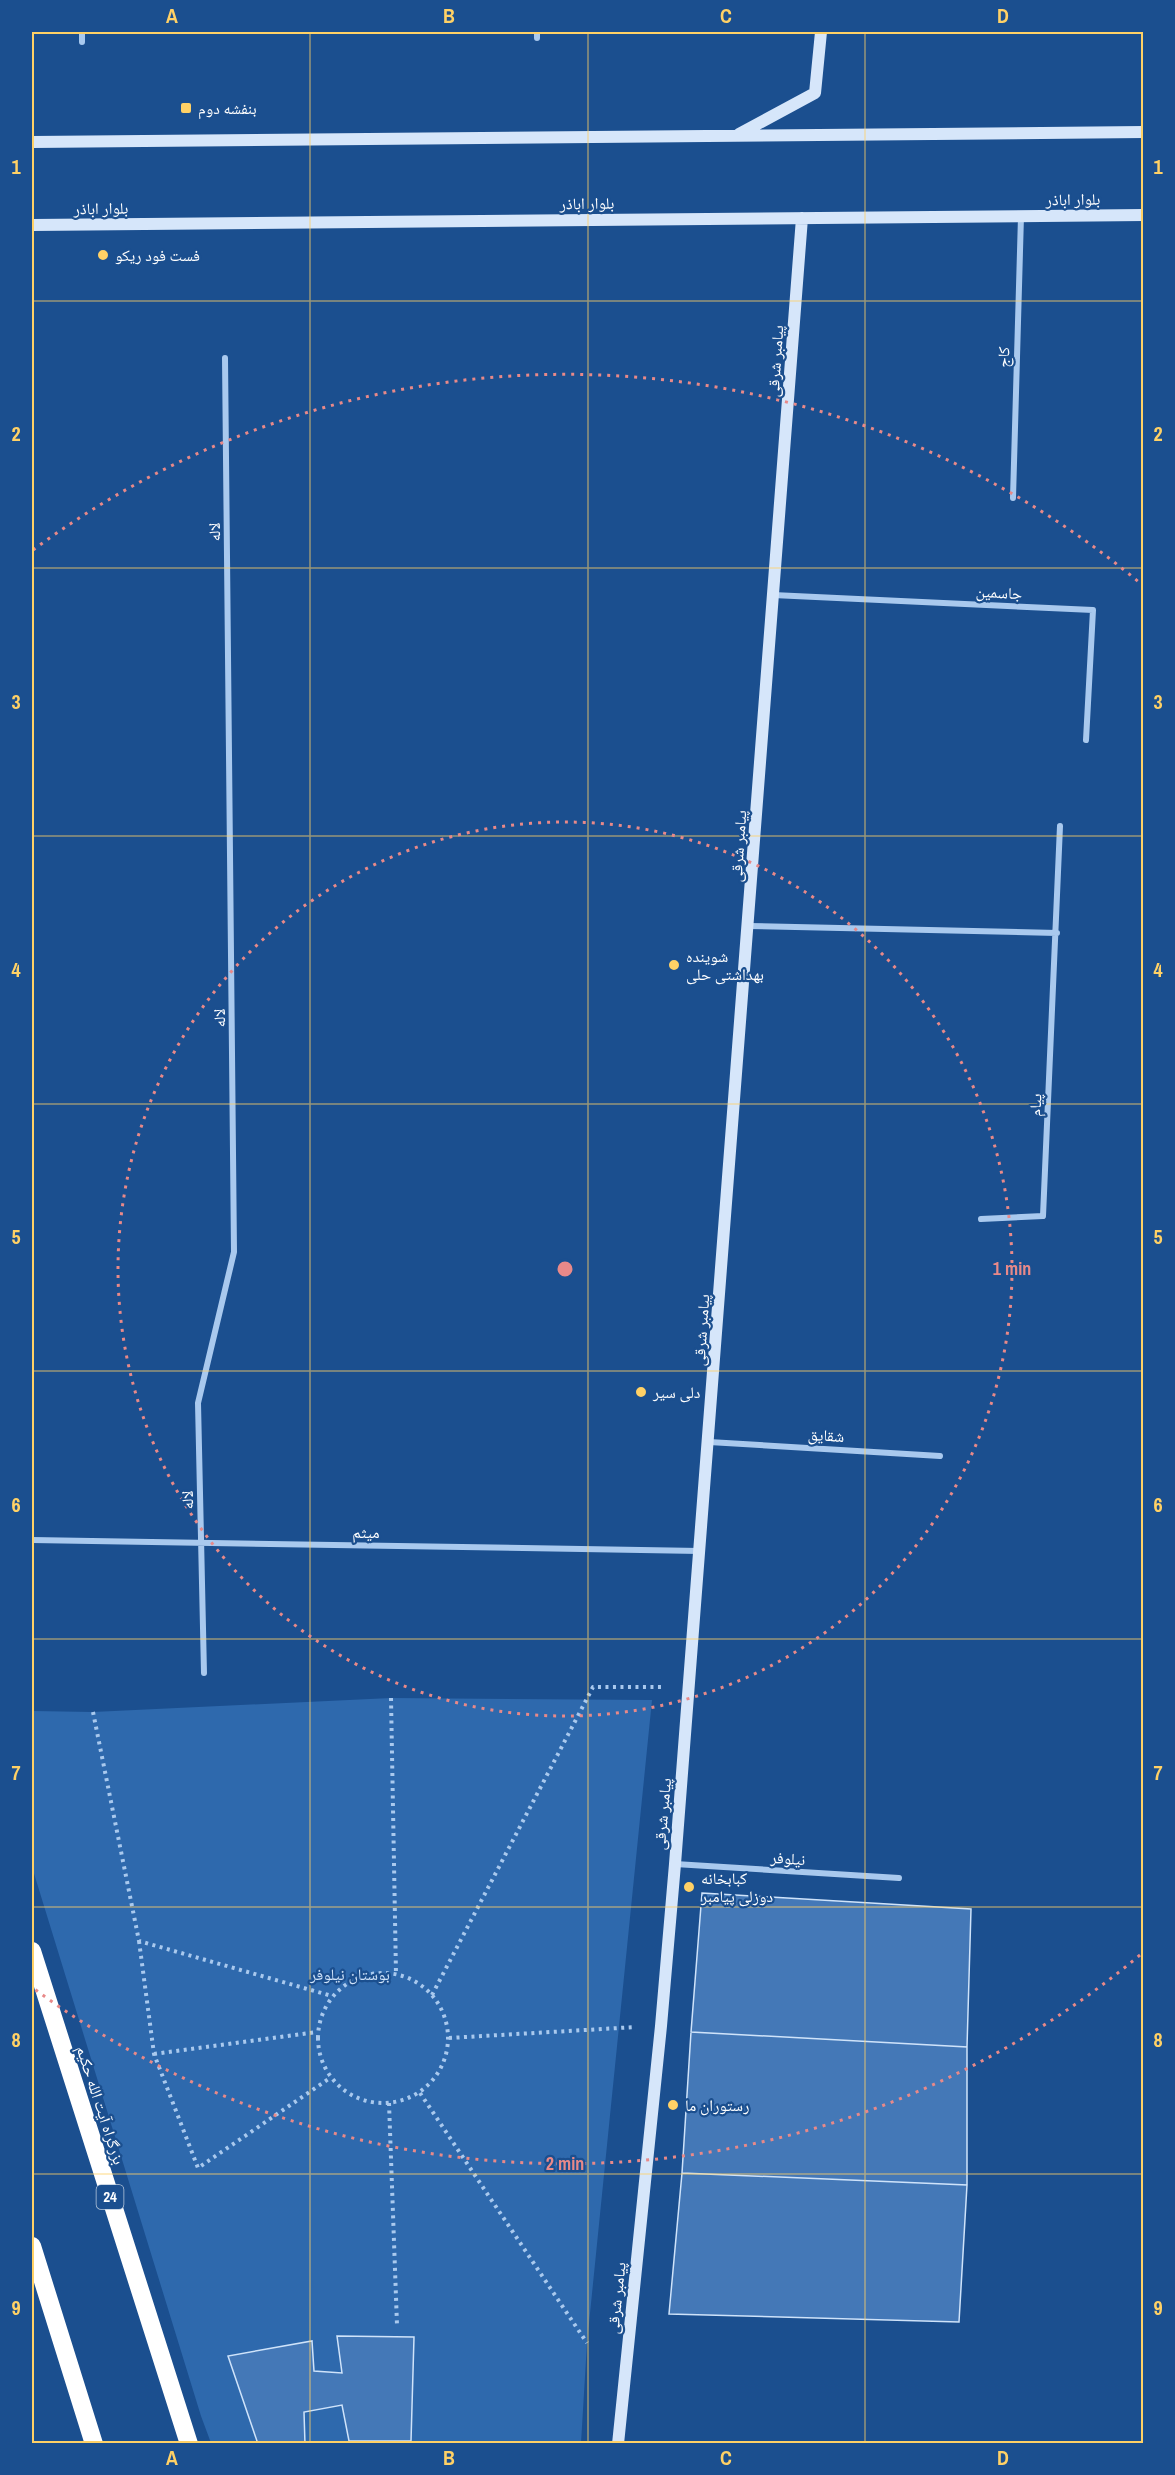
<svg xmlns="http://www.w3.org/2000/svg" width="1175" height="2475" viewBox="0 0 1175 2475" font-family="'Archivo Narrow','Noto Naskh Arabic',sans-serif">
<style>
.green{fill:#2e69ad}
.building{fill:#4478b7;stroke:#cfe3fa;stroke-width:1.5}
.lines{fill:none;stroke-linecap:round;stroke-linejoin:round}
.path{stroke:#a9c9ee;stroke-width:4;stroke-dasharray:3 4.5;stroke-linecap:butt}
.street{stroke:#a9c9ee;stroke-width:6}
.secondary{stroke:#d6e6fa;stroke-width:12}
.highway{stroke:#fff;stroke-width:18}
.grid{fill:none;stroke:#ffd166;stroke-width:1.5;stroke-opacity:0.55}
.ring{fill:none;stroke:#e88989;stroke-width:3;stroke-dasharray:3 6}
.poi-dot{fill:#ffd166;stroke:#1b4f8f;stroke-width:2}
.labels{text-anchor:middle;stroke-width:4.5;stroke-linejoin:round;paint-order:stroke}
.shield{fill:#1b4f8f;stroke:#bbcadd;stroke-width:1.5}
.shield-label{font-size:15px;font-weight:bold;fill:#fff}
.poi-label{font-size:16px;fill:#fff;stroke:#1b4f8f;text-anchor:start}
.street-label{font-size:16px;fill:#fff;stroke:#1b4f8f}
.park-label{font-size:16px;fill:#cfe3fa;stroke:#1b4f8f}
.centre{fill:#e88989;stroke:#1b4f8f;stroke-width:3}
.ring-label{font-size:18px;text-anchor:middle;font-weight:bold;fill:#e88989;stroke:#1b4f8f;stroke-width:4.5;stroke-linejoin:round;paint-order:stroke}
.neatline{fill:none;stroke:#ffd166;stroke-width:2}
.grid-label{font-size:20px;text-anchor:middle;font-weight:bold;fill:#ffd166}
</style>
<rect width="100%" height="100%" fill="#1b4f8f"/>
<path class="green" d="M391,1698L652,1700L587,2343L581,2443H211L201,2416L32,1867V1711L93,1712Z"/>
<path class="building" d="M702,1893L971,1909L967,2047L691,2032Z
M691,2032L967,2047V2185L682,2173Z
M682,2173L967,2185L959,2322L669,2314Z
M337,2336L414,2337L411,2441H349L342,2405L304,2412L305,2444H258L228,2356L312,2341L314,2371L342,2373Z"/>
<g class="lines">
<path class="path" d="M391,1698L396,1974
M93,1712L139,1941L332,1996
M139,1941L154,2054L198,2168L330,2078
M318 2038a65 65 0 1 1 130 0a65 65 0 1 1-130 0Z
M432,1995L593,1687H665
M449,2038L636,2027
M154,2054L317,2032
M420,2093L587,2343
M389,2103L397,2325"/>
<path class="street" d="M537,32V38
M82,42V32
M1013,498L1021,216
M773,595L1093,610L1086,740
M748,926L1057,933
M981,1219L1043,1216L1060,826
M709,1442L940,1456
M32,1540L700,1551
M204,1673L198,1403L234,1252L225,358
M675,1864L899,1878"/>
<path class="secondary" d="M739,134L815,93L821,32
M32,142L1144,132
M32,225L1144,215
M618,2444L661,2026L675,1864L802,218"/>
<path class="highway" d="M32,1951L189,2444
M32,2246L94,2444"/>
</g>
<path class="grid" d="M310,32V2444M588,32V2444M865,32V2444M32,301H1144M32,568H1144M32,836H1144M32,1104H1144M32,1371H1144M32,1639H1144M32,1907H1144M32,2174H1144"/>
<g class="ring">
<circle cx="565" cy="1269" r="447"/>
<path d="M1140 1955A895 895 0 0 1 33 1988M33 550A895 895 0 0 1 1140 583"/>
</g>
<g class="poi-dot">
<rect x="180" y="102" width="12" height="12" rx="3"/>
<circle cx="103" cy="255" r="6"/>
<circle cx="674" cy="965" r="6"/>
<circle cx="641" cy="1392" r="6"/>
<circle cx="689" cy="1887" r="6"/>
<circle cx="673" cy="2105" r="6"/>
</g>
<g class="labels">
<rect class="shield" x="96.5" y="2185" width="27" height="24" rx="4.5"/>
<g class="shield-label">
<text x="110" y="2202">24</text>
</g>
<g class="poi-label">
<text x="198" y="114">بنفشه دوم</text>
<text x="115" y="261">فست فود ریکو</text>
<text x="686" y="962">شوینده<tspan x="686" dy="18">بهداشتی حلی</tspan></text>
<text x="653" y="1398">دلی سیر</text>
<text x="701" y="1884">کبابخانه<tspan x="701" dy="18">دوزلی پیامبر</tspan></text>
<text x="685" y="2111">رستوران ما</text>
</g>
<g class="street-label">
<text transform="translate(1073 199) rotate(-1)" y="6">بلوار اباذر</text>
<text transform="translate(587 203) rotate(-1)" y="6">بلوار اباذر</text>
<text transform="translate(101 208) rotate(-1)" y="6">بلوار اباذر</text>
<text transform="translate(1003 357) rotate(-88)" y="6">کاج</text>
<text transform="translate(775 361) rotate(-86)" y="6">پیامبر شرقی</text>
<text transform="translate(214 532) rotate(-91)" y="6">لاله</text>
<text transform="translate(999 592) rotate(3)" y="6">جاسمین</text>
<text transform="translate(738 846) rotate(-86)" y="6">پیامبر شرقی</text>
<text transform="translate(219 1018) rotate(-91)" y="6">لاله</text>
<text transform="translate(1035 1105) rotate(-87)" y="6">پیام</text>
<text transform="translate(701 1330) rotate(-86)" y="6">پیامبر شرقی</text>
<text transform="translate(826 1435) rotate(3)" y="6">شقایق</text>
<text transform="translate(187 1500) rotate(-91)" y="6">لاله</text>
<text transform="translate(366 1532) rotate(1)" y="6">میثم</text>
<text transform="translate(662 1814) rotate(-85)" y="6">پیامبر شرقی</text>
<text transform="translate(788 1858) rotate(4)" y="6">نیلوفر</text>
<text transform="translate(101 2105) rotate(72)" y="6">بزرگراه آیت الله حکیم</text>
<text transform="translate(616 2298) rotate(-84)" y="6">پیامبر شرقی</text>
</g>
<g class="park-label">
<text x="350" y="1980">بوستان نیلوفر</text>
</g>
</g>
<circle cx="565" cy="1269" r="9" class="centre"/>
<g class="ring-label">
<text x="1012" y="1275">1 min</text>
<text x="565" y="2170">2 min</text>
</g>
<rect width="1175" height="2475" fill="none" stroke="#1b4f8f" stroke-width="66"/>
<rect x="33" y="33" width="1109" height="2409" class="neatline"/>
<g class="grid-label">
<text x="172" y="23">A</text>
<text x="449" y="23">B</text>
<text x="726" y="23">C</text>
<text x="1003" y="23">D</text>
<text x="16" y="174">1</text>
<text x="1158" y="174">1</text>
<text x="16" y="441">2</text>
<text x="1158" y="441">2</text>
<text x="16" y="709">3</text>
<text x="1158" y="709">3</text>
<text x="16" y="977">4</text>
<text x="1158" y="977">4</text>
<text x="16" y="1244">5</text>
<text x="1158" y="1244">5</text>
<text x="16" y="1512">6</text>
<text x="1158" y="1512">6</text>
<text x="16" y="1780">7</text>
<text x="1158" y="1780">7</text>
<text x="16" y="2047">8</text>
<text x="1158" y="2047">8</text>
<text x="16" y="2315">9</text>
<text x="1158" y="2315">9</text>
<text x="172" y="2465">A</text>
<text x="449" y="2465">B</text>
<text x="726" y="2465">C</text>
<text x="1003" y="2465">D</text>
</g>
</svg>
